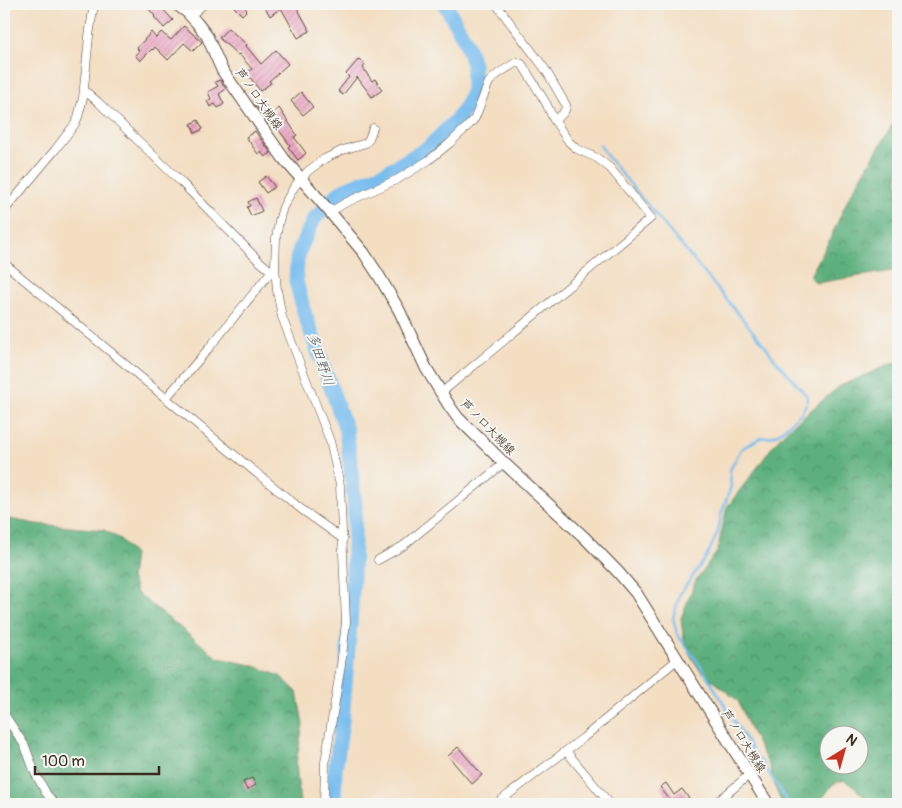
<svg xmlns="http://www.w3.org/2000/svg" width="902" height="808" viewBox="0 0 902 808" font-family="Pangolin,'Klee One',sans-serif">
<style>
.forest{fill:url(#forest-crowns);stroke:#4c6d4e;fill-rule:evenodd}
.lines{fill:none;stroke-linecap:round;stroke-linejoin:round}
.stream{stroke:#78bdef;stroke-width:2.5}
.river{stroke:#78bdef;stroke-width:15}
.building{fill:url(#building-hatch)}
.street-casing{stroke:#574537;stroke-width:9}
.secondary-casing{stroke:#574537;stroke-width:13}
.street{stroke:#fff;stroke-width:8}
.secondary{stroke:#fff;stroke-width:11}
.labels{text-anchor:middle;stroke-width:4;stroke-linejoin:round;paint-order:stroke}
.street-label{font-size:12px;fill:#3b2a1e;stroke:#f6f6f2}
.water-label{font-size:14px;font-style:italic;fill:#4d565d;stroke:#f6f6f2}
</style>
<defs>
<pattern id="forest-crowns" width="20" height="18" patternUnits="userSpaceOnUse" patternTransform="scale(1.25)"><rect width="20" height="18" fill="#5db07e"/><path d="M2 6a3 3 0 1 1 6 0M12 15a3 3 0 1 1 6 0" fill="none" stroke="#4e8f67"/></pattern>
<pattern id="building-hatch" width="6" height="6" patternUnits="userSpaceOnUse" patternTransform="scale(1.25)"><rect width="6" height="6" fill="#eda8c4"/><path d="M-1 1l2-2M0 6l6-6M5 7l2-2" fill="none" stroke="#c1899f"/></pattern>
</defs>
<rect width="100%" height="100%" fill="#f6f6f2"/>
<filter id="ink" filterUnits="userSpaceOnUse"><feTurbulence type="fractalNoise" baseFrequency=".02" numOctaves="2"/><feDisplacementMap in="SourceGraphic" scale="10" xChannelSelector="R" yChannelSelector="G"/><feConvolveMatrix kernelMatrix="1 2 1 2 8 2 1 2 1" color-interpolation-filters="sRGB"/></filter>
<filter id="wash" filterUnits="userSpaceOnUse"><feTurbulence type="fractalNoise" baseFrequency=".0096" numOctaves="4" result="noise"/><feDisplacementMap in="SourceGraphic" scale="20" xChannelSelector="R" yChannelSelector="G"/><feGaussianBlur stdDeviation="1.12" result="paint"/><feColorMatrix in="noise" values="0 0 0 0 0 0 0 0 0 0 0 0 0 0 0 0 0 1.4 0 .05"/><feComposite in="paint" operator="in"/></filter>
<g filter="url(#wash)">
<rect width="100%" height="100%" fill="#f3dec2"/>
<path class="forest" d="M898,116V270L816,283L810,276L830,239L849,197Z
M898,361V804H872L854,787L844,780L833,784L822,799L814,804H782L775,787L770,767L750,729L738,701L699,669L689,653L683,636L681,618L696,580L717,552L727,507L760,464L775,443L788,429L840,386ZM830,736H860V766H830Z
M4,518L36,524L104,530L120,539L134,555L131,578L137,593L218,658L252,665L280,676L297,692L303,724L296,763L300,804H4Z"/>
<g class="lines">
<path class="stream" d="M600,145L607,156L636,191L766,347L773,357L807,396V402L802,412L785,428L778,434L770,437L760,438L741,449L730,470L731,487L722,512L718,532L707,556L680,594L673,618L677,634L704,671L756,757L761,761L789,804"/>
<path class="river" d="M334,804L335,771L342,721L350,625L353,578L355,507L350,460L346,430L304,312L296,281L297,260L300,249L314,219L323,210L332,199L345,189L387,172L428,148L459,117L466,106L473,90V65L466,42L445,4"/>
</g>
<g id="blocks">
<path class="building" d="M151,4H158L173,20L164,28L154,17L155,16L147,7Z
M238,4H241L247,10L242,15L234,7Z
M263,4H295L310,31L298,38L281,8L270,16Z
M184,26L202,42L193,51L184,43L168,60L155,47L153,50L152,49L140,61L135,55L139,51L137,48L151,32L156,38L161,32L171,40Z
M228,28L247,45L246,46L261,64L276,50L288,64L269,81L271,83L260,91L247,73L252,69L239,54L238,55L219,38Z
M359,59L365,65L363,68L372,81L375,79L382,90L372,97L357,77L343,95L338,91L349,77L346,74Z
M220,80L226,89L219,94L224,104L218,108L215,104L210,107L207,101L211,99L208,92L218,86L215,82Z
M301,92L313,107L303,115L291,101Z
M260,100L272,114L279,108L297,135L294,137L306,153L298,160L288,147L290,145L273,122L269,125L255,104Z
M198,120L203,129L195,133L191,124Z
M255,131L271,153L265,157L261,152L258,154L246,137Z
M266,176L275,187L266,193L258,182Z
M256,198L262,211L251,216L247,207L250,206L248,202Z
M458,747L482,775L472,784L448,756Z
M252,778L256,785L247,790L243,782Z
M666,783L674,795L682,789L693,804H673L660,787Z"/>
</g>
</g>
<g filter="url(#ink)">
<use href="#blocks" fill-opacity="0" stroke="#574537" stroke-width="1"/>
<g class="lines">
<defs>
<path id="street" d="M496,4L545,69L566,105C566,113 560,116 554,120
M190,16L204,4
M84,90L98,102L181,182L258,260L271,271
M4,211L55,150L75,124L78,117L83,98L89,36L94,4
M330,212L345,203L398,179L429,160L450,143L470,124L475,118L489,82L499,73L517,62L522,64L546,103L554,120L569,142L577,149L597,158L610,168L651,218L441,393
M4,263L216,440L301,509L343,539
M166,398L209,348L274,268
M378,560L403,546L504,463
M4,714L25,746L35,773L46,793L54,804
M566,751L610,804
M324,804L325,762L341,665L346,622L340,485L330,441L282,317L277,290L275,267L276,238L279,221L283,207L294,187L308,171L324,159L343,150L366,143L369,139L373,128
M496,804L583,738L678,659
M715,804L749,775"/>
<path id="secondary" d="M176,4L187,12L197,23L207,36L222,70L284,159L330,212L364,253L379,276L399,310L426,368L450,407L458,418L504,463L585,538L618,572L636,593L768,804"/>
</defs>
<use href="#street" class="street-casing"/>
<use href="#secondary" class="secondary-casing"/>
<use href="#street" class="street"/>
<use href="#secondary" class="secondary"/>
</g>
</g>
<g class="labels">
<g class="street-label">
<text transform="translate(259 99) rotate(55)" y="4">芦ノ口大槻線</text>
<text transform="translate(488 427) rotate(46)" y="4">芦ノ口大槻線</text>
<text transform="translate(744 741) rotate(58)" y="4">芦ノ口大槻線</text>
</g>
<g class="water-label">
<text transform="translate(321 359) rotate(71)" y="5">多田野川</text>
</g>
</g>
<rect width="902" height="808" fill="none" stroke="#f6f6f2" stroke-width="20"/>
<g transform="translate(844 750) rotate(37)"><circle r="24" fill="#f6f6f2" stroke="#aba49d"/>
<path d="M0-4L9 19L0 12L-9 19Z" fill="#c8321e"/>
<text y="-8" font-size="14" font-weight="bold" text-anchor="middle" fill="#3b2a1e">N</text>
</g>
<path d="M35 766v8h124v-8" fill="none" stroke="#3b2a1e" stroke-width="2.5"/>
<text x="42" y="766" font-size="15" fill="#3b2a1e" stroke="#f6f6f2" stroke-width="4" paint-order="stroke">100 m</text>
</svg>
